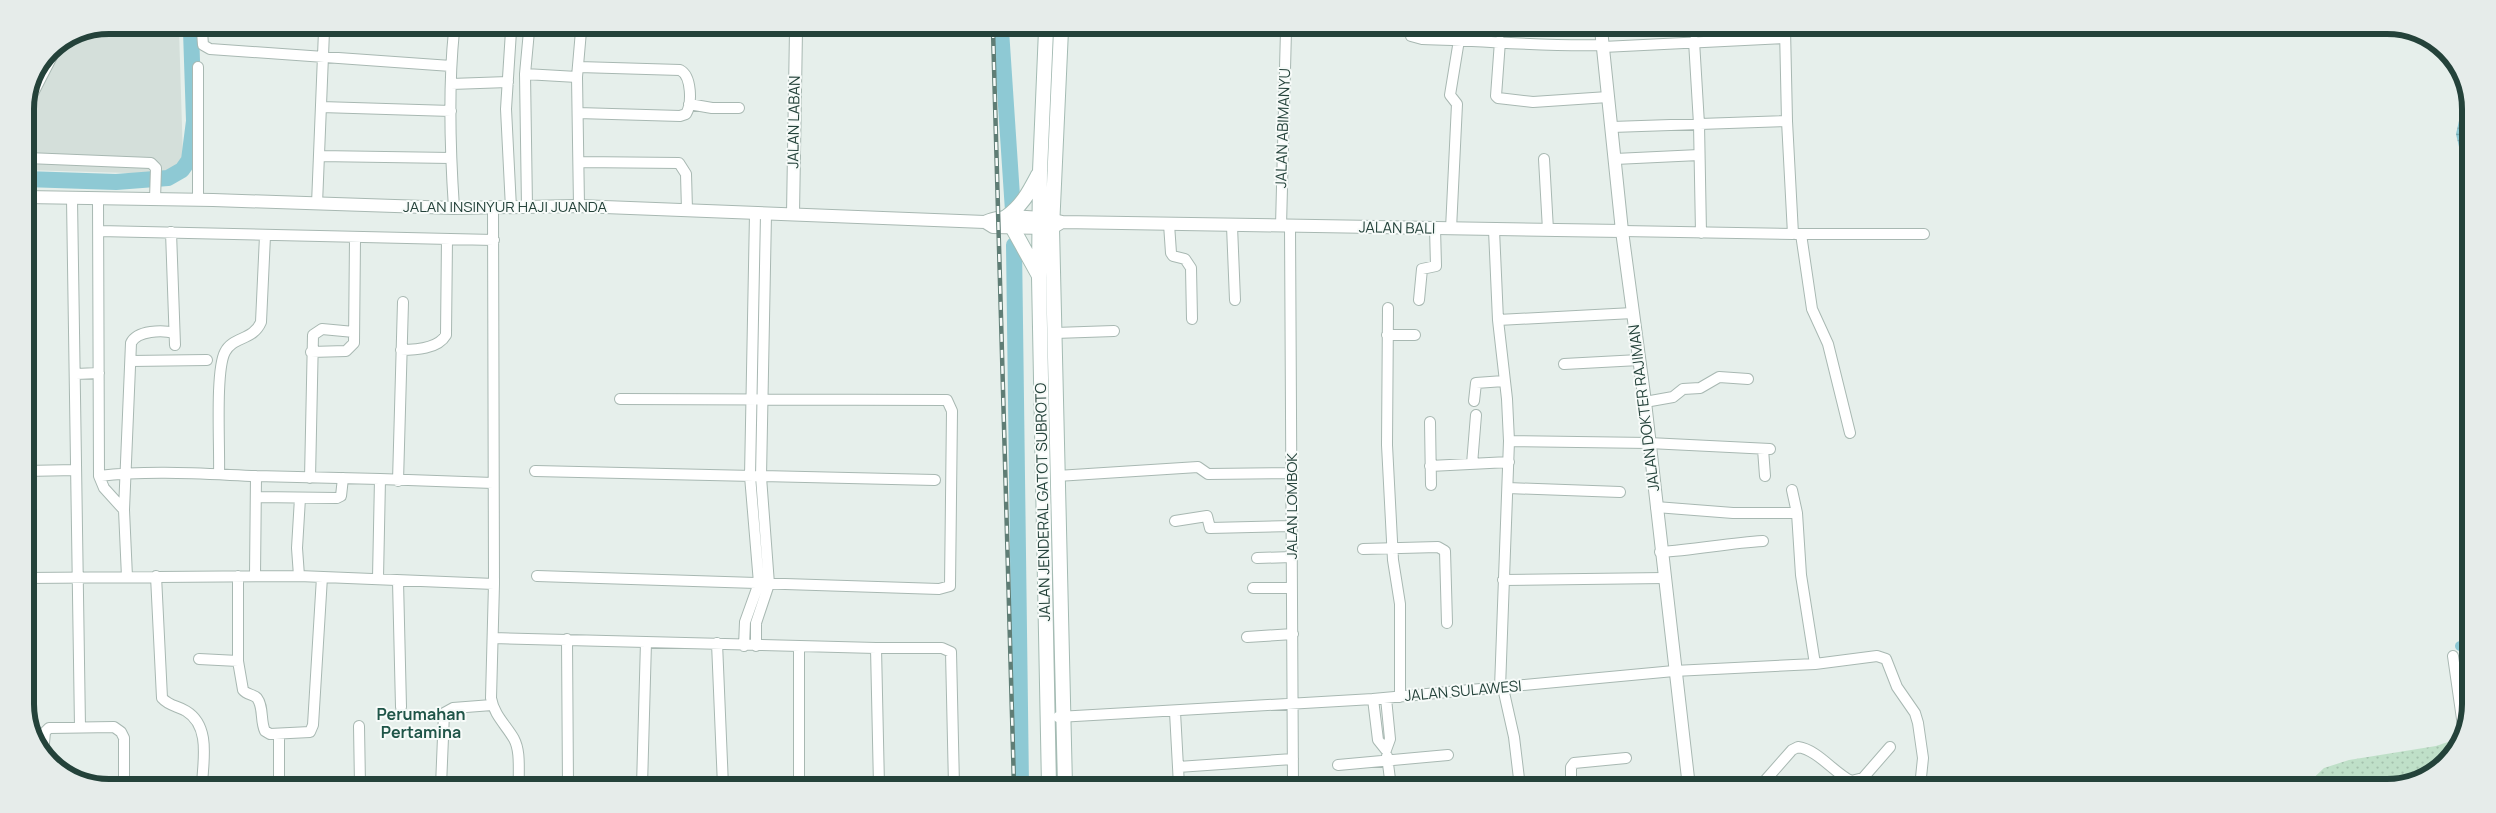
<svg xmlns="http://www.w3.org/2000/svg" width="2496" height="813" viewBox="0 0 2496 813" font-family="Manrope,sans-serif">
<style>
.built{fill:#d4dfda}
.grass{fill:url(#grass-dots)}
.water{fill:url(#water-rules)}
.lines{fill:none;stroke-linecap:round;stroke-linejoin:round}
.canal{stroke:#8ec9d4;stroke-width:10}
.river{stroke:#8ec9d4;stroke-width:16}
.minor-casing{stroke:#a8b8b2;stroke-width:12}
.tertiary-casing{stroke:#a8b8b2;stroke-width:14}
.secondary-casing{stroke:#a4bbb3;stroke-width:16}
.minor{stroke:#fff;stroke-width:10}
.tertiary{stroke:#fff;stroke-width:12}
.secondary{stroke:#fff;stroke-width:14}
.rail-casing{stroke:#5f7d75;stroke-width:4.5}
.rail{stroke:#f7fbf9;stroke-width:2.5;stroke-dasharray:8;stroke-linecap:butt}
.labels{text-anchor:middle;stroke-width:4;stroke-linejoin:round;paint-order:stroke}
.street-label{font-size:15px;fill:#24423a;stroke:#f7fbf9}
.neighbourhood-label{font-size:16px;font-weight:bold;fill:#1f5548;stroke:#f7fbf9}
.rim{fill:none;stroke:#24423a;stroke-width:6}
</style>
<defs>
<pattern id="grass-dots" width="8" height="8" patternUnits="userSpaceOnUse" patternTransform="scale(1.25)"><rect width="8" height="8" fill="#bfe0c8"/><path d="M2 2h.1M6 6h.1" fill="none" stroke="#a4c1ad" stroke-width="1.8" stroke-linecap="round"/></pattern>
<pattern id="water-rules" width="6" height="5" patternUnits="userSpaceOnUse" patternTransform="scale(1.25)"><rect width="6" height="5" fill="#8ec9d4"/><path d="M0 2.5h6" fill="none" stroke="#74a5ad"/></pattern>
</defs>
<rect width="100%" height="100%" fill="#e6efeb"/>
<path class="built" d="M77,31H179L183,158L171,172L164,174L25,170V108L53,47Z"/>
<path class="grass" d="M2460,738L2439,771L2388,788H2303L2324,768L2349,760L2436,746Z"/>
<path class="water" d="M2466,90L2471,103L2470,194L2456,134Z"/>
<g class="lines">
<path class="canal" d="M2460,646L2468,644"/>
<path class="river" d="M1001,30L1013,211
M25,179L116,182L168,178L182,170L189,160L194,121L191,31
M1014,245L1021,786"/>
<defs>
<path id="minor" d="M1410,29L1411,36L1422,39C1483,40 1542,47 1603,45
M202,31L203,45L210,49L451,66
M1465,40V29
M1500,41L1496,96L1498,98L1533,102L1608,97
M1694,41L1699,124L1701,233
M1603,47L1785,38
M198,67V200
M525,74L577,77
M451,84L508,82
M689,104L712,108H739
M321,107L451,111
M578,113L680,116L686,114C692,104 692,76 680,70L579,67
M1612,127L1787,121
M319,156L451,158
M27,158L151,163L156,168L155,199
M1544,159L1548,230
M1615,159L1699,155
M579,162L679,163L686,174L687,210
M25,184L29,101L59,43
M72,199L80,727
M98,199L99,476L104,488L124,510
M317,204L324,31
M579,206L577,77L581,31
M527,207L525,74L529,31
M454,208C450,149 448,89 454,31
M493,208L494,584
M511,208L506,109L511,31
M1169,224L1171,253L1173,256L1185,259L1191,268L1192,319
M1232,226L1235,300
M1281,226L1286,30
M1290,226L1293,787
M1451,229L1457,104L1450,95L1459,40
M1494,230L1498,320L1507,399L1509,441L1500,688
M99,231L494,240
M1622,231L1793,234L1787,121L1785,29
M171,232L175,345
M1795,234H1924
M1801,234L1812,309L1828,344L1850,433
M1419,300L1422,269L1436,266L1435,228
M1388,308L1387,445L1393,560L1400,604V697
M1498,320L1633,313
M1055,333L1114,331
M1387,335H1415
M401,350C415,350 438,349 446,335L447,239
M311,352L346,351L354,343L355,239
M131,361L207,360
M1564,364L1639,360
M76,374L99,373
M1474,401L1476,383L1504,381
M1645,402L1673,397L1683,389L1700,388L1719,377L1748,379
M1430,422L1431,485
M1509,441L1649,443L1770,449
M1763,449L1765,476
M1472,464L1476,415
M1430,466L1509,462
M25,471L76,470
M535,471L935,480
M219,474C220,449 215,371 225,352C233,336 253,341 261,322L265,236
M99,476C152,470 204,474 256,476L255,576
M256,476L380,479L378,578
M1057,476L1198,467L1208,474L1292,473
M310,478L313,335L322,329L354,332
M380,479L493,483
M398,481L403,302
M1508,488L1620,492
M1792,490L1797,513L1801,575L1815,664
M257,497L337,498L341,496L343,478
M1656,507L1733,513H1797
M1175,521L1207,516L1210,528L1292,526
M1363,549L1438,547L1445,551L1447,623
M1660,552C1695,550 1728,543 1763,541
M1257,558L1292,557
M156,576L162,698C169,706 178,706 186,711C211,726 203,761 202,785
M299,576L297,548L300,498
M537,576L939,589L950,586L952,411L947,400L620,399
M127,577L124,510L131,343C137,330 163,330 174,333
M25,578L299,576L494,584L491,698C494,715 506,725 514,739C521,752 518,771 519,786
M1503,580L1665,578
M398,581L401,707
M1253,588H1292
M1247,637L1293,634
M493,638L876,648L879,786
M567,639L568,786
M717,643L723,786
M744,646L745,622L759,583L750,476L755,214
M756,646V623L769,584L761,477L766,214
M799,647V786
M876,648H942L951,652L954,786
M2453,656L2464,733
M199,659L238,661V576
M238,661L243,690C247,695 253,694 257,698C264,707 260,721 265,731L270,734L310,732L313,725L322,577
M1503,688L1514,737L1520,787
M1373,699L1378,740L1386,750L1390,739L1386,698
M1175,712L1178,767
M1058,717L1373,699L1674,671L1815,664L1877,656L1886,659L1897,687L1915,713L1918,723L1923,758L1920,787
M359,726L360,785
M279,734V785
M43,754L45,732L49,728L114,727L121,732L124,738V785
M1387,756L1391,787
M1338,765L1448,755
M441,786L444,713L453,708L492,705
M642,786L646,642
M1179,786L1178,767L1293,759
M1571,787V767L1574,763L1626,758
M1755,787L1762,784L1792,750L1798,747C1818,750 1833,772 1851,781L1863,778L1890,747"/>
<path id="tertiary" d="M1601,29L1622,231L1645,402L1689,787
M25,197L213,200L454,208L579,206L985,222L993,227L1052,228L1062,222
M793,214L796,30
M985,222C999,213 1045,217 1062,222L1622,231"/>
<path id="secondary" d="M1046,30L1040,171L1039,277L1049,786
M1061,30L1052,228L1065,786
M1006,217C1022,206 1029,192 1038,175
M1012,227L1038,274"/>
</defs>
<use href="#minor" class="minor-casing"/>
<use href="#tertiary" class="tertiary-casing"/>
<use href="#secondary" class="secondary-casing"/>
<use href="#minor" class="minor"/>
<use href="#tertiary" class="tertiary"/>
<use href="#secondary" class="secondary"/>
<defs>
<path id="rail" d="M993,30L1014,786"/>
</defs>
<use href="#rail" class="rail-casing"/>
<use href="#rail" class="rail"/>
</g>
<g class="labels">
<g class="street-label">
<text transform="translate(794 122) rotate(-89)" y="5">JALAN LABAN</text>
<text transform="translate(1283 128) rotate(-88)" y="5">JALAN ABIMANYU</text>
<text x="505" y="212">JALAN INSINYUR HAJI JUANDA</text>
<text transform="translate(1397 228) rotate(1)" y="5">JALAN BALI</text>
<text transform="translate(1644 408) rotate(-97)" y="5">JALAN DOKTER RAJIMAN</text>
<text transform="translate(1043 502) rotate(-91)" y="5">JALAN JENDERAL GATOT SUBROTO</text>
<text transform="translate(1292 506) rotate(-90)" y="5">JALAN LOMBOK</text>
<text transform="translate(1463 691) rotate(-5)" y="5">JALAN SULAWESI</text>
</g>
<g class="neighbourhood-label">
<text x="421" y="720">Perumahan<tspan x="421" dy="18">Pertamina</tspan></text>
</g>
</g>
<path d="M0 0H2496V813H0ZM109 34H2387A75 75 0 0 1 2462 109V704A75 75 0 0 1 2387 779H109A75 75 0 0 1 34 704V109A75 75 0 0 1 109 34Z" fill="#e6ecea" fill-rule="evenodd"/>
<path class="rim" d="M109 34H2387A75 75 0 0 1 2462 109V704A75 75 0 0 1 2387 779H109A75 75 0 0 1 34 704V109A75 75 0 0 1 109 34Z"/>
</svg>
